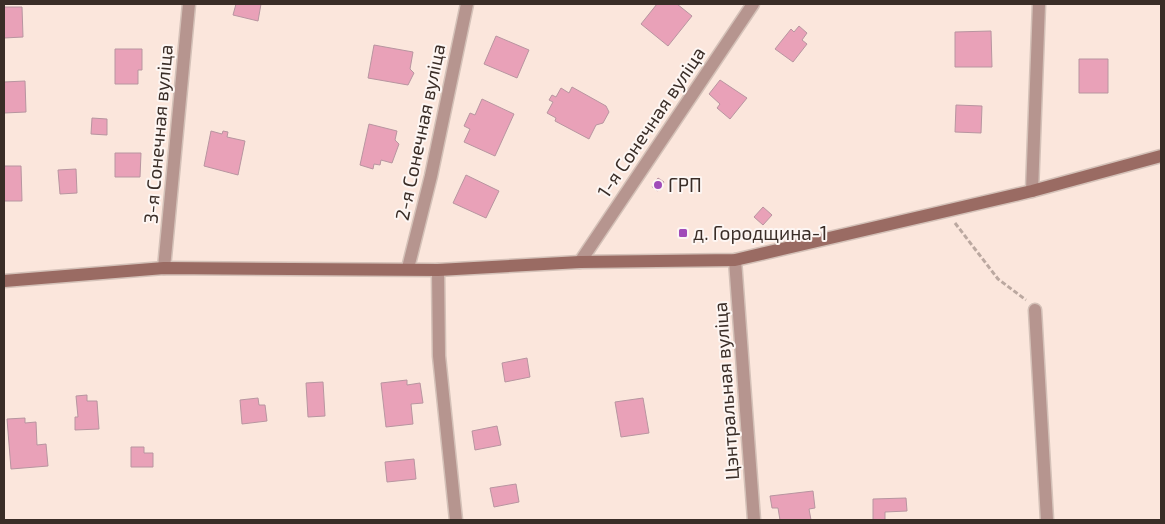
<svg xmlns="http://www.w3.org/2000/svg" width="1165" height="524" viewBox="0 0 1165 524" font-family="'Exo 2',sans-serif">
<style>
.building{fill:#e9a1b8;stroke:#b895a0}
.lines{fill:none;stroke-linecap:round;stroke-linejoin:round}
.street-casing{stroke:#d4c1b8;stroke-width:15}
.secondary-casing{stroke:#d4c1b8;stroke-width:15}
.path{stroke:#bba8a0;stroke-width:3;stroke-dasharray:5 2.5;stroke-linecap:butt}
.street{stroke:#b6958f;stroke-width:12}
.secondary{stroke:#9a6b63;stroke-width:12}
.poi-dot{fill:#a04bb9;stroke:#fdf6f3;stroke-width:2}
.labels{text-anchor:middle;stroke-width:4;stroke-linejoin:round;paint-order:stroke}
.street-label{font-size:19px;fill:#3a2d27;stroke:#fdf6f3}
.poi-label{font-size:19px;fill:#3a2d27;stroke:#fdf6f3;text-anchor:start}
</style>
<rect width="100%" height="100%" fill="#fbe6dc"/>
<path class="building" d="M236,4H261L258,21L233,15Z
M657,4H677L692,16L668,46L641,24Z
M4,7H22L23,37L4,38Z
M799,26L807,33L802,40L807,44L793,62L775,49L791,29L794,32Z
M991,31L992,67H955V32Z
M496,36L529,50L517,78L484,64Z
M374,45L413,52L410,69L414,73L408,85L368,78Z
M115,49H142V70H138V84H115Z
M1079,59H1108V93H1079Z
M720,80L747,98L730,119L717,108L720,104L709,94Z
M25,81L26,112L4,113V82Z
M572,87L606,106L609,112L603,123L596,125L589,139L555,121L556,118L547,113L553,102L549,100L552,95L556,97L561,88L569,93Z
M482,99L514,114L495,156L464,142L470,129L464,126L470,113L475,115Z
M956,105L982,106L981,133L955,132Z
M92,118L107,119V135L91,134Z
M369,124L397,131L395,140L399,144L392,163L381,160L380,165L374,164L373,169L360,165Z
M211,131L222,134L223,131L228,132L227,137L245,141L238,175L204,166Z
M115,153H141L140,177H115Z
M4,166H21L22,201H4Z
M76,169L77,193L60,194L58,170Z
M466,175L499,191L486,218L453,203Z
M658,178L664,182L658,191L652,187Z
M763,207L772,215L763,225L754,217Z
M527,358L530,377L505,382L502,363Z
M407,380V385L420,383L423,403L411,404L413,424L386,427L381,383Z
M323,382L325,416L308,417L306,383Z
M87,395V401H97L99,429L75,430V417H78L76,396Z
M258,398L259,405H265L267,421L242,424L240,400Z
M643,398L649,433L621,437L615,402Z
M25,418V423L36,422L37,445L46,444L48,466L11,469L7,419Z
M497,426L501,445L475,450L472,431Z
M131,447H144V453H153V467H131Z
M414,459L416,479L387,482L385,462Z
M516,484L519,502L494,507L490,488Z
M813,491L815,508L809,509L811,520H780L778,508H772L770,496Z
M906,498L907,511L885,512V520H873V499Z"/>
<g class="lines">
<defs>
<path id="street" d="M1032,191L1039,4
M735,260L754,520
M580,262L753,4
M164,268L189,4
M408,268L431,176L467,4
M438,270L439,356L456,520
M1035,310L1047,520"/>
<path id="secondary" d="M4,281L164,268L438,270L580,262L735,260L1032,191L1161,156"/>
</defs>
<use href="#street" class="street-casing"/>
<use href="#secondary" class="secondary-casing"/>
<path class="path" d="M955,223L998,279L1026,300"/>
<use href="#street" class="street"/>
<use href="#secondary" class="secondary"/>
</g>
<g class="poi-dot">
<circle cx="658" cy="185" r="5"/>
<rect x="678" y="228" width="10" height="10" rx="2.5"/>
</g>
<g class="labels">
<g class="street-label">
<text transform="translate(651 122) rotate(-56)" y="7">1-я Сонечная вуліца</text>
<text transform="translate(420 132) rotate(-78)" y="7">2-я Сонечная вуліца</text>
<text transform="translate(158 134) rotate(-85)" y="7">3-я Сонечная вуліца</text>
<text transform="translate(726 391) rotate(-94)" y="7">Цэнтральная вуліца</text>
</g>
<g class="poi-label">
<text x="668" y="192">ГРП</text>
<text x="693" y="240">д. Городщина-1</text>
</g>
</g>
<rect width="1165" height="524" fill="none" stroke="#3a2d27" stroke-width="10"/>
</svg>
